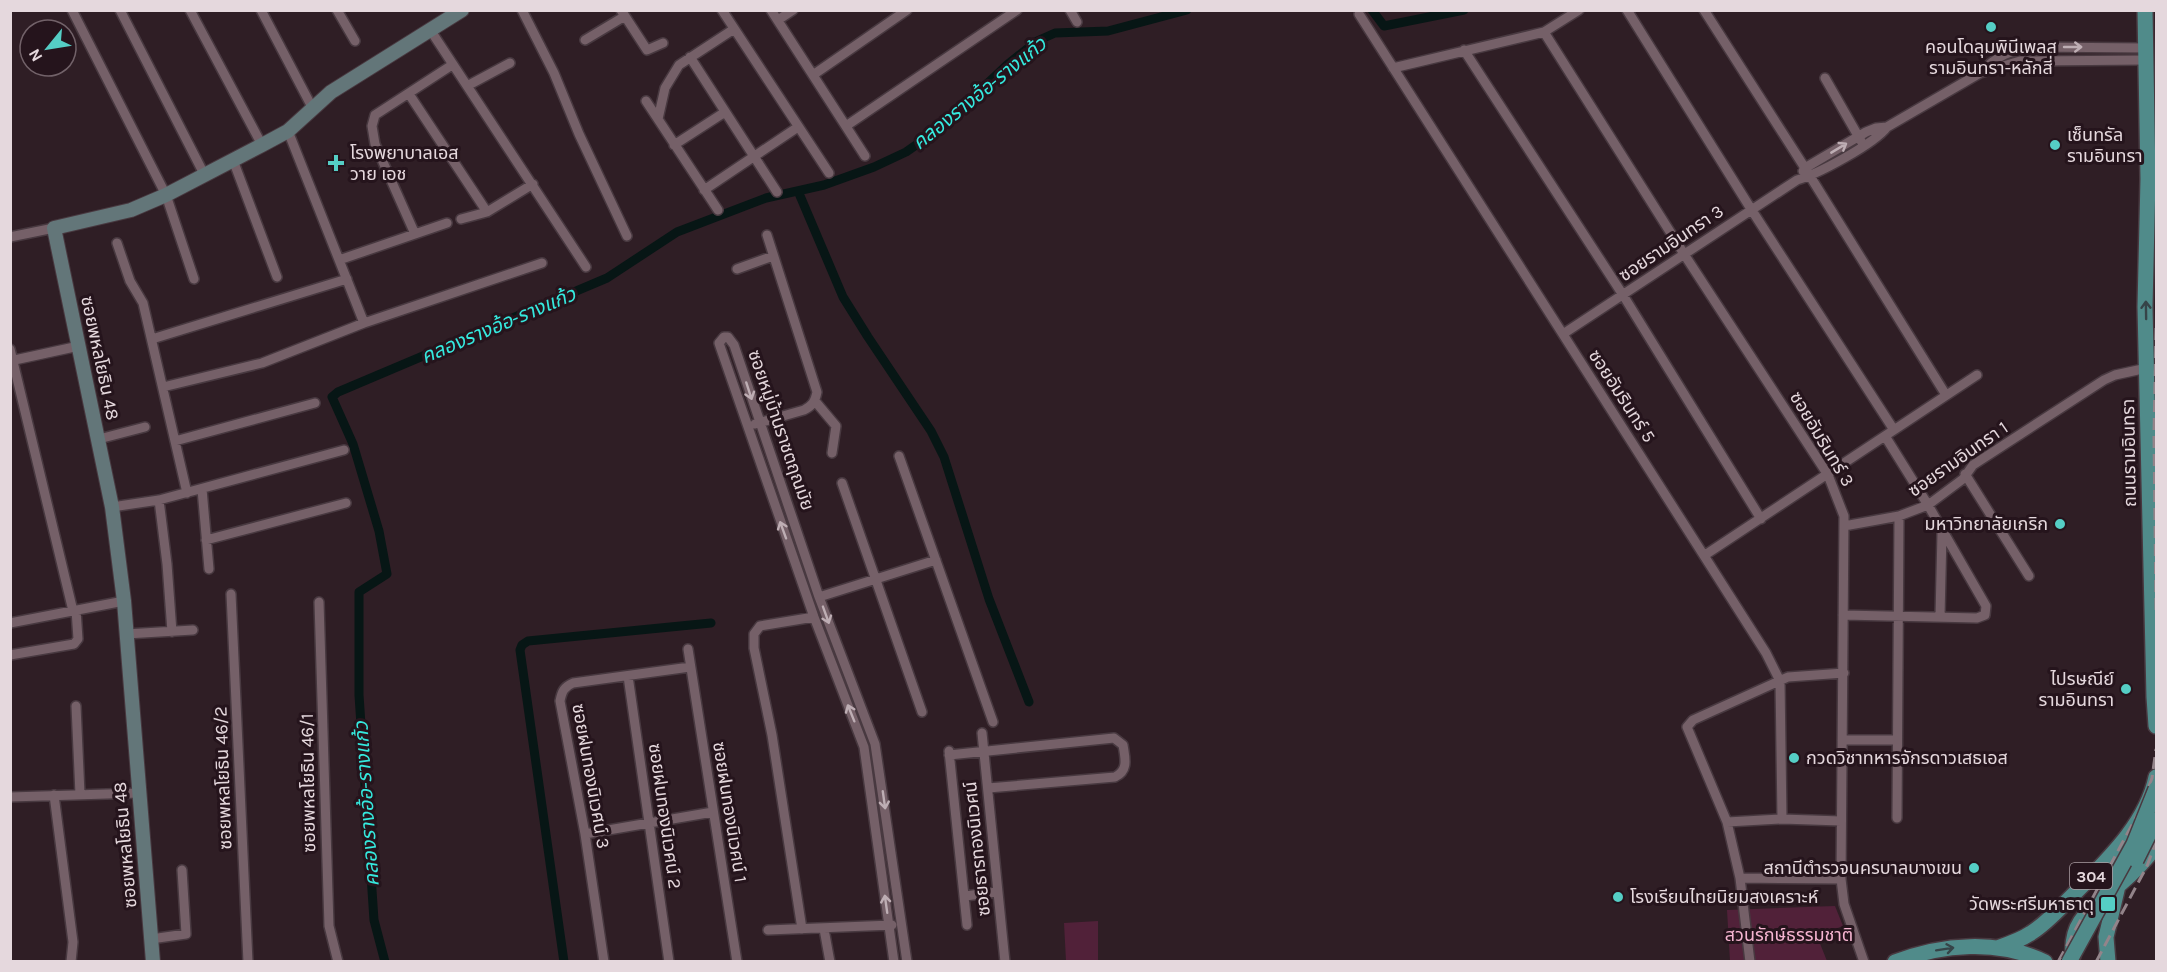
<svg xmlns="http://www.w3.org/2000/svg" width="2167" height="972" viewBox="0 0 2167 972" font-family="Karla,'Noto Sans Thai',sans-serif">
<style>
.green{fill:#512139}
.lines{fill:none;stroke-linecap:round;stroke-linejoin:round}
.canal{stroke:#071615;stroke-width:9}
.street-casing{stroke:#483940;stroke-width:12}
.secondary-casing{stroke:#483940;stroke-width:16}
.primary-casing{stroke:#483940;stroke-width:18}
.street{stroke:#756068;stroke-width:9}
.secondary{stroke:#637679;stroke-width:14}
.primary{stroke:#508b8a;stroke-width:15}
.rail{stroke:#93848a;stroke-width:3;stroke-dasharray:12 6;stroke-linecap:butt}
.primary-bridge-casing{stroke:#483940;stroke-width:18;stroke-linecap:butt}
.primary-bridge{stroke:#508b8a;stroke-width:15}
.oneway{stroke:#beaeb4}
.oneway2{stroke:#364448}
.poi-dot{fill:#55cec5;stroke:#25141c;stroke-width:2}
.labels{text-anchor:middle;stroke-width:6;stroke-linejoin:round;paint-order:stroke}
.shield{fill:#25141c;stroke:#ab9da3;stroke-width:1.5}
.shield-label{font-size:16px;font-weight:bold;fill:#e5d8dd}
.poi-label{font-size:18px;fill:#e5d8dd;stroke:#25141c;text-anchor:start}
.street-label{font-size:18px;fill:#e5d8dd;stroke:#25141c}
.park-label{font-size:18px;fill:#f6b5d1;stroke:#25141c}
.water-label{font-size:20px;font-style:italic;fill:#35e9de;stroke:#25141c}
</style>
<rect width="100%" height="100%" fill="#2f1e25"/>
<path class="green" d="M1835,906L1843,926L1817,936L1827,961H1730L1727,910Z
M1098,921V961H1066L1064,923Z"/>
<g class="lines">
<path class="canal" d="M1372,10L1384,26L1464,10
M798,191L843,297L868,337L931,431L944,457L989,599L1029,702
M385,962L374,920L359,695V592L387,574L379,531L353,444L332,397L338,392L607,278L677,232L766,198L824,185L874,167L906,152L939,129L1008,64L1037,41L1055,33L1108,31L1187,10
M564,962L520,650L522,645L528,641L711,623"/>
<defs>
<path id="street" d="M72,10L166,195L194,279
M120,10L204,174
M190,10L262,145
M261,10L313,109
M337,10L355,41
M522,10L554,73L579,134L627,236
M621,10L647,50L663,43
M722,10L829,173
M771,10L865,156
M1070,10L1077,22
M1627,10L1751,209L1894,430
M1704,10L1805,168L1946,395
M1359,14L1766,653L1780,681L1782,819
M778,20L793,10
M431,31L586,267
M1544,32L1684,254L1828,475L1844,516L1841,879L1844,904L1864,962
M585,40L625,16
M1464,50L1623,295L1761,519
M690,57L777,192
M1393,68L1544,32L1579,10
M1982,71C1997,56 2011,50 2033,47L2146,48
M813,75L907,10
M1825,78L1861,141
M467,86L510,63
M409,94L487,212
M646,101L718,210
M658,119L665,88L679,65L734,29
M846,126L1017,10
M288,131L364,323
M674,145L725,112
M233,160L277,277
M1803,171L1805,168L1866,132L1876,128L1887,127
M704,190L798,127
M461,219L487,212L533,184
M415,234L375,144L372,126L375,115L452,65
M10,237L54,228
M117,243L130,281L143,303L187,493
M339,260L447,223
M737,269L773,256
M1563,334L1797,180C1818,174 1874,144 1887,127L1980,73L2020,61L2146,60
M152,339L347,279
M10,349L73,611
M10,361L79,346
M163,387L262,363L364,323L542,263
M815,401L836,426L832,453
M755,424L804,410C812,406 815,402 817,392L767,235
M99,439L145,427
M175,441L315,403
M899,456L993,722
M1965,474L2029,576
M842,483L922,712
M202,489L209,569
M159,500L167,564L172,632
M112,507L159,500L344,450
M1844,526L1899,516L1928,505L1963,479L1973,465L2104,380L2115,375L2147,368
M206,540L346,503
M1705,555L1977,375
M231,594L248,962
M819,597L936,560
M319,602L329,926L338,962
M1843,615L1977,618L1985,615L1986,606L1928,505L1885,436
M1940,616L1942,533
M10,623L124,601
M126,634L193,630
M688,649L737,962
M10,655L74,644L78,639L76,610
M628,676L669,962
M76,706L80,794
M982,733L1005,962
M1842,740H1897
M949,751L967,925
M949,755L1114,738L1123,745C1125,758 1129,770 1115,777L988,788
M54,795L73,942L71,962
M10,797L139,793
M1897,818L1899,516
M1727,822L1782,819L1841,821
M585,834L713,812
M1740,878L1841,879
M965,896L997,892
M802,929L772,735L754,648V634L760,626L814,617
M824,929L830,962
M768,930L892,925
M151,939L186,934L182,870
M604,962L585,834L560,701C562,691 564,687 573,683L690,667
M894,962L864,747L814,617L721,349L719,343L724,337H728L734,345L819,597L875,744L907,962
M1750,962L1740,878L1727,822L1687,727L1693,720L1788,677L1844,673"/>
<path id="secondary" d="M153,962L124,601L112,507L54,228L131,210L166,195L262,145L288,131L331,92L462,10"/>
<path id="primary" d="M2145,10L2148,179L2145,307L2154,697L2156,726
M1997,948C2009,944 2021,940 2031,933C2047,923 2059,909 2072,896C2105,862 2146,825 2156,777
M2073,956C2070,918 2093,909 2118,886C2132,874 2145,861 2156,846
M1895,962C1942,944 1998,939 2045,962
M2108,962L2106,937L2118,886"/>
</defs>
<use href="#street" class="street-casing"/>
<use href="#secondary" class="secondary-casing"/>
<use href="#primary" class="primary-casing"/>
<use href="#street" class="street"/>
<use href="#secondary" class="secondary"/>
<use href="#primary" class="primary"/>
<path class="rail" d="M2156,328L2154,434L2156,613
M2058,962L2140,810L2152,778L2156,749
M2096,962L2147,866L2156,842"/>
<defs>
<path id="primary-bridge" d="M2136,860L2156,820
M2069,962L2134,844L2156,789"/>
</defs>
<use href="#primary-bridge" class="primary-bridge-casing"/>
<use href="#primary-bridge" class="primary-bridge"/>
</g>
<defs><path id="oneway-shaft" d="M-6 0H5M1.5-3L5.5 0L1.5 3" fill="none" stroke-width="1.6" stroke-linecap="round" stroke-linejoin="round" transform="scale(1.5)"/></defs>
<g class="oneway">
<use href="#oneway-shaft" transform="translate(2073 47)"/>
<use href="#oneway-shaft" transform="translate(1839 148) rotate(-31)"/>
<use href="#oneway-shaft" transform="translate(749 391) rotate(72)"/>
<use href="#oneway-shaft" transform="translate(783 530) rotate(-110)"/>
<use href="#oneway-shaft" transform="translate(826 615) rotate(70)"/>
<use href="#oneway-shaft" transform="translate(851 713) rotate(-112)"/>
<use href="#oneway-shaft" transform="translate(884 800) rotate(82)"/>
<use href="#oneway-shaft" transform="translate(886 904) rotate(-98)"/>
</g>
<g class="oneway2">
<use href="#oneway-shaft" transform="translate(2146 310) rotate(-91)"/>
<use href="#oneway-shaft" transform="translate(1945 949) rotate(-9)"/>
</g>
<g class="poi-dot">
<circle cx="1991" cy="27" r="6"/>
<circle cx="2055" cy="145" r="6"/>
<path d="M333 154h6v6h6v6h-6v6h-6v-6h-6v-6h6z"/>
<circle cx="2060" cy="524" r="6"/>
<circle cx="2126" cy="689" r="6"/>
<circle cx="1794" cy="758" r="6"/>
<circle cx="1974" cy="868" r="6"/>
<circle cx="1618" cy="897" r="6"/>
<rect x="2100" y="896" width="16" height="16" rx="3"/>
</g>
<g class="labels">
<rect class="shield" x="2070" y="863" width="42" height="26" rx="4.5"/>
<g class="shield-label">
<text x="2091" y="882">304</text>
</g>
<g class="poi-label">
<text x="1991" y="53" text-anchor="middle">คอนโดลุมพินีเพลส<tspan x="1991" dy="21">รามอินทรา-หลักสี่</tspan></text>
<text x="2067" y="141">เซ็นทรัล<tspan x="2067" dy="21">รามอินทรา</tspan></text>
<text x="350" y="159">โรงพยาบาลเอส<tspan x="350" dy="21">วาย เอช</tspan></text>
<text x="2048" y="530" text-anchor="end">มหาวิทยาลัยเกริก</text>
<text x="2114" y="685" text-anchor="end">ไปรษณีย์<tspan x="2114" dy="21">รามอินทรา</tspan></text>
<text x="1806" y="764">กวดวิชาทหารจักรดาวเสธเอส</text>
<text x="1962" y="874" text-anchor="end">สถานีตำรวจนครบาลบางเขน</text>
<text x="1630" y="903">โรงเรียนไทยนิยมสงเคราะห์</text>
<text x="2094" y="910" text-anchor="end">วัดพระศรีมหาธาตุ</text>
</g>
<g class="street-label">
<text transform="translate(1671 243) rotate(-34)" y="6">ซอยรามอินทรา 3</text>
<text transform="translate(100 358) rotate(78)" y="6">ซอยพหลโยธิน 48</text>
<text transform="translate(1622 396) rotate(57)" y="6">ซอยอัมรินทร์ 5</text>
<text transform="translate(781 430) rotate(71)" y="6">ซอยหมู่บ้านราชตฤณมัย</text>
<text transform="translate(1822 439) rotate(59)" y="6">ซอยอัมรินทร์ 3</text>
<text transform="translate(2129 453) rotate(-91)" y="6">ถนนรามอินทรา</text>
<text transform="translate(1958 459) rotate(-35)" y="6">ซอยรามอินทรา 1</text>
<text transform="translate(591 776) rotate(80)" y="6">ซอยฝนทองนิเวศน์ 3</text>
<text transform="translate(223 778) rotate(-92)" y="6">ซอยพหลโยธิน 46/2</text>
<text transform="translate(308 783) rotate(-91)" y="6">ซอยพหลโยธิน 46/1</text>
<text transform="translate(730 812) rotate(81)" y="6">ซอยฝนทองนิเวศน์ 1</text>
<text transform="translate(665 816) rotate(82)" y="6">ซอยฝนทองนิเวศน์ 2</text>
<text transform="translate(125 845) rotate(-95)" y="6">ซอยพหลโยธิน 48</text>
<text transform="translate(977 849) rotate(-96)" y="6">ซอยธารทองนิเวศน์</text>
</g>
<g class="park-label">
<text x="1789" y="941">สวนรักษ์ธรรมชาติ</text>
</g>
<g class="water-label">
<text transform="translate(979 93) rotate(-39)" y="7">คลองรางอ้อ-รางแก้ว</text>
<text transform="translate(498 325) rotate(-23)" y="7">คลองรางอ้อ-รางแก้ว</text>
<text transform="translate(366 804) rotate(-94)" y="7">คลองรางอ้อ-รางแก้ว</text>
</g>
</g>
<rect width="2167" height="972" fill="none" stroke="#e5d8dd" stroke-width="24"/>
<g transform="translate(48 48) rotate(240)"><circle r="28" fill="#25141c" stroke="#726269" stroke-width="1.5"/>
<path d="M0-4.5L10 22L0 15L-10 22Z" fill="#55cec5"/>
<text y="-9" font-size="16" font-weight="bold" text-anchor="middle" fill="#e5d8dd">N</text>
</g>
</svg>
